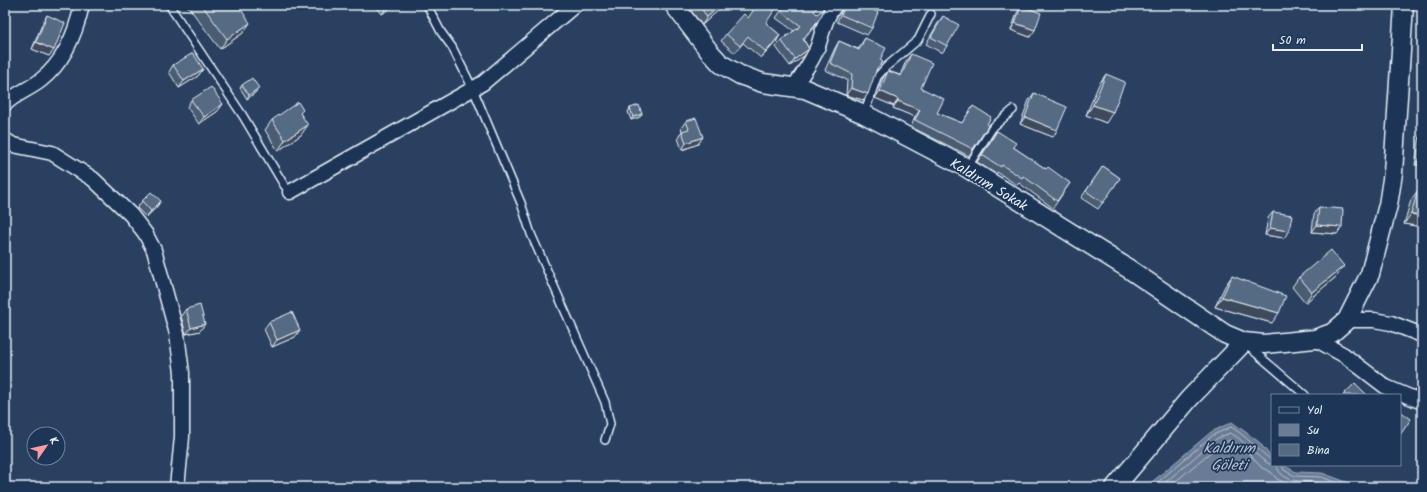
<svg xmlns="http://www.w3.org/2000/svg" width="1427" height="492" viewBox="0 0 1427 492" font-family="Kalam,sans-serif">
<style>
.water{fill:#6b7c95;stroke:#9dabbd}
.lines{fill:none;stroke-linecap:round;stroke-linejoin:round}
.shore{stroke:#b6c2d0;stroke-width:1}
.service-casing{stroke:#e8f1f8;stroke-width:10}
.minor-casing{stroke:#e8f1f8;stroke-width:17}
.tertiary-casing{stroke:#e8f1f8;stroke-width:21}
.service{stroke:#1d3557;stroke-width:7}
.minor{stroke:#1d3557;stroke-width:14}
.tertiary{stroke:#1d3557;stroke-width:18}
.wall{fill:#495b71;stroke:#e8f1f8}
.shaded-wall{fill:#3c4a5c;stroke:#e8f1f8}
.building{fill:#556a83;stroke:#e8f1f8}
.labels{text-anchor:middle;stroke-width:3.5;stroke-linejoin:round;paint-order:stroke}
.street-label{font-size:14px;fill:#e8f1f8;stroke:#1d3557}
.water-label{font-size:15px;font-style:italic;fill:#b6c2d0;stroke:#1d3557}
</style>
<rect width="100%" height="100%" fill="#294061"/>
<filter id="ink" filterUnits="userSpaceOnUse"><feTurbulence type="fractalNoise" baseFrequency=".025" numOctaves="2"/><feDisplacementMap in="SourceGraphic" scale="8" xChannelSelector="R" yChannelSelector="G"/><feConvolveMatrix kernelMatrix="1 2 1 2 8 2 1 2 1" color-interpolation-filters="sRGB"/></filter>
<g filter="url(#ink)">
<path class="water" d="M1232,422L1259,442L1272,458V465H1283L1296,472L1322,473L1360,487H1146L1211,432Z"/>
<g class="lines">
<path class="shore" d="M1276,465C1283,486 1305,479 1321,483C1325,484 1330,486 1334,487
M1282,465L1284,470L1295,476L1321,477L1349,487
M1152,487L1213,435L1231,427C1242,432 1267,459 1272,460
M1160,487L1216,439L1230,433C1243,438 1263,465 1273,465
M1169,487L1219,445L1230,440L1248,453L1262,468L1271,472L1277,479L1293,487"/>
<defs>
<path id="service" d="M169,5L243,116L284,185L290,192
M427,5L441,32L452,47L473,89L521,203L531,234L605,402L610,424L605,440
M864,114L877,77L886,67L918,40L931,14
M967,168L993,127L1013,110
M1249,347L1305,395"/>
<path id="minor" d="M794,87C802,74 813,61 818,46C823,31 825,18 835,5
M5,104C15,94 30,89 41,80C64,62 76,32 82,5
M5,140L13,145L52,153L93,179L131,215L145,233L154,250L177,334L182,373V437L177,487
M290,192L483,83L575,5
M1347,320H1374L1391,323L1422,335
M1315,339L1344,355L1386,387L1422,402"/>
<path id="tertiary" d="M674,5L709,51L721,64L740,75L763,83L805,89L864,114L967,168L1129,269L1225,334L1244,342L1264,344L1315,339L1332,333L1347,320L1370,274L1388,205L1393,173L1404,5
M1115,487L1189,399L1244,342"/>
</defs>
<use href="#service" class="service-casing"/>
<use href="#minor" class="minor-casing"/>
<use href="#tertiary" class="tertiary-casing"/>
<use href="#service" class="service"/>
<use href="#minor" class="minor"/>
<use href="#tertiary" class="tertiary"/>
</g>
<path class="wall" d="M187,5H238L243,33L220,49Z
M375,5H394L382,14Z
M687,5H724L702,25Z
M785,5L814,12L816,24L804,40L809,49L804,56L790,66L776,47L781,40L794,31L776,18Z
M844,5H866L865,7L872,28L867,35L837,22Z
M1021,6L1030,37L1011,30L1017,13Z
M47,15L49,56L32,49L43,22Z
M943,16L947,46L942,53L926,44L938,23Z
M748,18L766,23L780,35L776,42L761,58L743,43L735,53L721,41L726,34Z
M865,38L880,60L876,70L863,100L846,95L847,80L825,70L835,48L839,41L858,49Z
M911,54L921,88L937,113L962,123L973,106L987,124L973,149L969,156L911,127L915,117L893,108L894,106L875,98L883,78L888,71L900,75L906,61Z
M173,65L203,69L198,76L179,88L169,72Z
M1106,74V123L1086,115L1099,84Z
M242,85L256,92L247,99L240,88Z
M1034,93L1057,130L1053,137L1020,124L1029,100Z
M191,100L218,111L199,124L187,107Z
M630,108L642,114L640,117L631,120L628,112Z
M301,114V135L278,151L265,130L272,120Z
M686,121L698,144L682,150L678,138L682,131L681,128Z
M1422,122V165H1415Z
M997,131L1013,147L1046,169L1070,183L1053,208L1019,183L1017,185L997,172L996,174L977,162Z
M1103,166L1120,178L1098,209L1081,198Z
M1418,190L1422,191V227L1404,224L1411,200Z
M142,201L156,208L146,217L137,208Z
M1319,207L1337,234L1312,232L1314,214Z
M1273,212L1284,238L1265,235L1268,218Z
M1232,276L1272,323L1215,307L1225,286Z
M1337,276L1305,303L1292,287L1299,277Z
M186,309L200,331L186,334L181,316Z
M269,322L295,337L272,347L264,329Z"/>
<path class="shaded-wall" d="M121,5H142L139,9H119Z
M388,5H394L382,14Z
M721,5H724L702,25L707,17Z
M250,23L243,33L220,49L227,39Z
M1015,23L1035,30L1030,37L1011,30Z
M780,35L776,42L761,58L766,52Z
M36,42L54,50L49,56L32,49Z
M809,49L804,56L790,66L795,59Z
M203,69L198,76L179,88L184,81Z
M259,88L256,92L247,99L249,95Z
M851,88L868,94L863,100L846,95Z
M880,91L898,99L894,106L875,98Z
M898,101L920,110L915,117L893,108Z
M223,104L218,111L199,124L204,117Z
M1093,105L1113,112L1106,123L1086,115Z
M642,114L640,117L631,120L633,117Z
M1025,117L1057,130L1053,137L1020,124Z
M308,125L301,135L278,151L285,140Z
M703,137L698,144L682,150L686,143Z
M1422,155V165H1415Z
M161,201L156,208L146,217L151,211Z
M1411,214L1422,216V227L1404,224Z
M1317,225L1342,227L1337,234L1312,232Z
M1270,228L1289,231L1284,238L1265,235Z
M1344,266L1337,276L1305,303L1312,292Z
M1222,297L1279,313L1272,323L1215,307Z
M205,324L200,331L186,334L191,328Z
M300,330L295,337L272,347L277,340Z"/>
<path class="building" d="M202,5H238L250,23L227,39Z
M699,5H721L707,17Z
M757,5H778L766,23L780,35L766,52L748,36L740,46L726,34L744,14L748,18Z
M785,5H819L814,11L817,14L824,9L821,17L803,39L809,49L795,59L781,40L801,26L781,11Z
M846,5H866L865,7L878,12L872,28L841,15Z
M1021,6L1041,13L1035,30L1015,23Z
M47,15L65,23L54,50L36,42Z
M943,16L959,25L947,46L931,37Z
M865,38L886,48L880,60L883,62L877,68L868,94L851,88L852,74L830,63L839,41L859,50Z
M193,53L203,69L184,81L173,65Z
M911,54L932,63L921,88L944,99L937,113L962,123L973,106L991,117L987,124L988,126L973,149L915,120L920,110L898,101V99L880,91L888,71L901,76Z
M1106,74L1125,82L1113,112L1093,105Z
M252,78L259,88L249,95L242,85Z
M211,87L223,104L204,117L191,100Z
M1034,93L1067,107L1057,130L1025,117Z
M298,102L303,110L300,113L308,125L285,140L272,120Z
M639,105L642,114L633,117L630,108Z
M696,118L703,137L686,143L682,131L689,129L686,121Z
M997,131L1016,143L1013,147L1046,169L1048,167L1070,183L1057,201L1023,176L1022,178L1002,165L1001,167L982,155Z
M1103,166L1120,178L1103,203L1086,191Z
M1418,190L1422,191V216L1411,214Z
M151,192L161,201L151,211L142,201Z
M1319,207L1343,209L1342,227L1317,225Z
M1273,212L1292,215L1289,231L1270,228Z
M1331,250L1344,266L1312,292L1299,277Z
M1232,276L1286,296L1279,313L1222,297Z
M200,305L205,324L191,328L186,309Z
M292,312L300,330L277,340L269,322Z
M1355,383L1367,395H1343Z
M1400,411L1411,419L1400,435Z"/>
</g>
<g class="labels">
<g class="street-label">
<text transform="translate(989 184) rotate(31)" y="5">Kaldırım Sokak</text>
</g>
<g class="water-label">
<text x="1229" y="453">Kaldırım<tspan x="1229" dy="17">Göleti</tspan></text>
</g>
</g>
<rect width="1427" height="492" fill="none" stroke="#1d3557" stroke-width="20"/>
<rect x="10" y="10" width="1407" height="472" fill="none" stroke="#e8f1f8" stroke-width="1.5" filter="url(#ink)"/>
<rect x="1271" y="394" width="130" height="72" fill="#1d3557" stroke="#6e8097"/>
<rect x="1279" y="407" width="20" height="6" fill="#1d3557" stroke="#6e8097"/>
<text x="1307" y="414" font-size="12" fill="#e8f1f8">Yol</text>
<rect x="1279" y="424" width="20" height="12" fill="#6b7c95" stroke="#6e8097"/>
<text x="1307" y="434" font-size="12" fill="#e8f1f8">Su</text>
<rect x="1279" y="444" width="20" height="12" fill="#556a83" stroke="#6e8097"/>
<text x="1307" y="454" font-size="12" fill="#e8f1f8">Bina</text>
<g transform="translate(46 446) rotate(56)"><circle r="19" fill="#1d3557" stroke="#6e8097"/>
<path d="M0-3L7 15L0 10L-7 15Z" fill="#ff9aa2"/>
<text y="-6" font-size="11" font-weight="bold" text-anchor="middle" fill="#e8f1f8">K</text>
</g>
<path d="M1273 44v6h89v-6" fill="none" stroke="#e8f1f8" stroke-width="2"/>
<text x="1279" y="44" font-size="12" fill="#e8f1f8" stroke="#1d3557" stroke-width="3" paint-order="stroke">50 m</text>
</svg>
